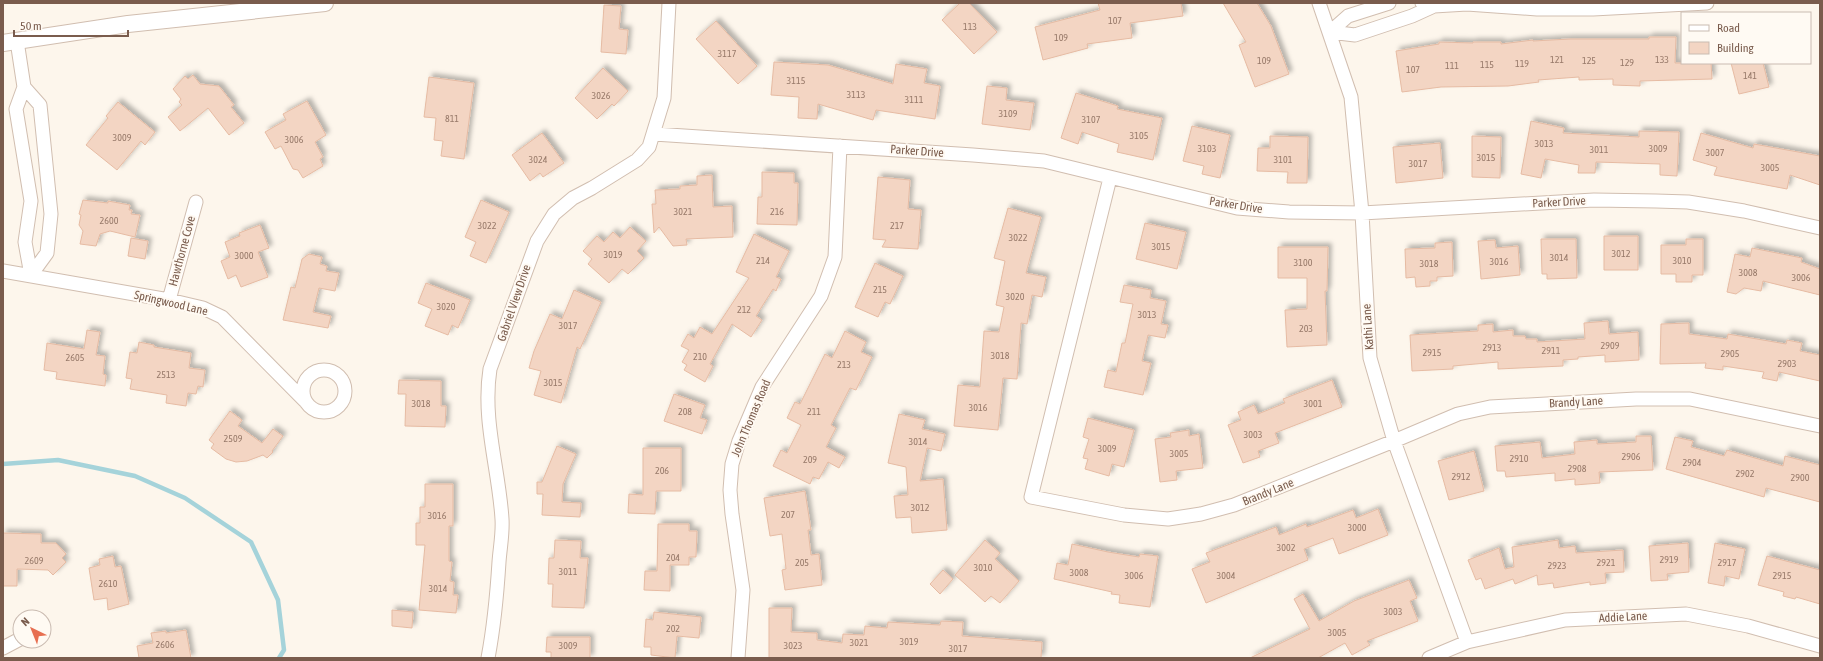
<svg xmlns="http://www.w3.org/2000/svg" width="1823" height="661" viewBox="0 0 1823 661" font-family="'Asap Condensed',sans-serif">
<style>
.lines{fill:none;stroke-linecap:round;stroke-linejoin:round}
.stream{stroke:#a5d3da;stroke-width:4.5}
.building{fill:#f3d5c3;stroke:#e6bba3;filter:url(#shadow)}
.minor-casing{stroke:#d1beb0;stroke-width:15}
.tertiary-casing{stroke:#d1beb0;stroke-width:18}
.minor{stroke:#fff;stroke-width:13}
.tertiary{stroke:#fff;stroke-width:16}
.labels{text-anchor:middle;stroke-width:4;stroke-linejoin:round;paint-order:stroke}
.number-label{font-size:10px;fill:#987a6a}
.street-label{font-size:12px;fill:#7a5c4d;stroke:#fffaf3}
</style>
<defs>
<filter id="shadow"><feDropShadow dx="3.5" dy="-3.5" stdDeviation="2" flood-color="#0004"/></filter>
</defs>
<rect width="100%" height="100%" fill="#fdf6ec"/>
<g class="lines">
<path class="stream" d="M3,464L58,460L135,476L185,498L251,542L278,600L284,650L279,658"/>
</g>
<path class="building" d="M960,3H969L997,32L974,54L942,20Z
M1098,3H1181L1183,16L1130,23L1132,38L1087,44L1088,48L1043,60L1035,27L1100,10Z
M1223,3H1257L1271,26L1289,74L1255,87L1239,45L1246,42Z
M604,5L621,6L619,29L628,30L626,54L601,52Z
M716,21L757,66L738,84L696,39Z
M1649,37H1676L1675,63H1711L1712,79L1640,81V86L1613,85V79L1579,80V77L1538,80L1539,82L1508,86L1441,87L1402,92L1396,51L1439,44V42L1473,43V42H1501V44L1533,40V41L1570,39H1649Z
M774,62L828,65L893,84L896,64L927,69L924,83L940,86L935,119L876,110L873,120L818,104L817,119L798,118L799,97L771,95Z
M1731,63H1763L1769,87L1739,94Z
M603,68L628,91L614,106L612,104L597,119L575,98Z
M193,75L200,84L219,86L234,105L231,107L244,123L229,135L208,108L180,131L168,117L182,105L179,102L181,99L173,89L185,76L188,79Z
M429,77L474,83L464,159L441,156L443,141L434,140L436,118L424,117Z
M987,86L1007,88L1006,100L1034,103L1030,130L982,124Z
M1076,93L1118,106L1117,109L1162,118L1153,160L1117,152L1119,144L1082,132L1078,144L1061,138Z
M307,101L326,135L315,142L323,157L320,159L323,166L303,178L298,170L293,169L281,146L275,149L265,132L286,120L283,114Z
M118,102L155,132L145,145L141,141L117,170L86,145L108,118L106,116Z
M1531,121L1564,128L1563,133L1639,137V131L1679,132L1677,176L1660,175V164L1596,162L1595,173H1578L1579,165L1545,159L1541,178L1521,174Z
M1192,126L1230,135L1220,178L1202,174L1204,166L1183,161Z
M542,133L564,163L543,177L540,173L530,181L512,155Z
M1701,133L1753,148L1754,144L1820,156V185L1790,175L1787,189L1714,175L1717,167L1693,160Z
M1270,136L1308,137L1307,183H1287L1288,172L1257,171L1258,148H1270Z
M1472,136L1501,137L1500,178L1472,177Z
M1440,143L1443,178L1396,183L1393,147Z
M762,172L794,173V183H798L797,225L757,224L758,197H762Z
M712,175L713,207L732,206L733,237L686,239L687,245L673,246L659,227L654,233L652,204H656L655,190L680,189V186L697,185V176Z
M878,177L910,180L908,209L921,210L918,249L882,247L886,240L873,239Z
M83,200L108,203V201L130,205L129,210H132L131,214L140,215L135,237L110,231L100,234L96,246L80,244L83,231L79,225L81,215L79,214Z
M481,200L509,212L486,263L470,256L476,242L465,237Z
M1008,208L1041,217L1026,273L1046,277L1042,297L1032,295L1027,324L1021,323L1017,379L1003,378L998,430L954,426L958,385L980,387L984,331L999,332L1004,307L996,305L1005,261L994,258Z
M1145,223L1186,232L1177,269L1136,259Z
M260,225L269,248L258,252L268,277L241,287L236,275L228,279L221,261L230,257L225,242L240,236L239,233Z
M630,227L646,241L637,251L644,258L628,274L622,269L609,283L588,264L592,259L583,251L597,236L604,242L613,232L620,238Z
M754,234L789,251L776,277L781,279L776,291L773,289L756,316L762,320L751,337L732,324L710,364L713,366L705,382L684,370L687,365L682,362L689,350L681,346L688,334L694,338L700,327L712,334L749,278L736,272Z
M1604,236H1638V270H1604Z
M131,238L148,241L145,259L128,256Z
M1541,239H1576L1577,278L1547,279V274H1542Z
M1686,239H1703V275H1692V282H1676V274H1661V245H1686Z
M1495,240L1496,248L1518,246L1520,275L1481,279L1478,241Z
M1452,242L1453,276L1437,277V281H1430V286L1416,287L1415,277L1406,278L1405,249L1435,248V243Z
M1278,247H1328L1327,291H1325L1327,345L1287,347L1285,310L1307,309V278H1278Z
M1752,248L1802,258L1801,262L1820,269V295L1763,281L1761,291L1744,288L1736,294L1727,292L1735,254L1750,257Z
M309,254L322,257L320,264L327,266L326,271L339,273L335,291L319,288L313,312L331,316L328,328L283,320L291,287L295,288L302,259Z
M875,263L903,276L890,304L885,302L878,317L855,307Z
M426,283L470,300L458,328L452,325L448,335L425,326L432,309L418,303Z
M1124,285L1151,290L1150,298L1166,301L1161,324L1168,325L1165,338L1148,335L1142,361L1151,363L1143,395L1104,387L1108,370L1116,372L1122,343H1125L1133,304L1120,302Z
M574,290L601,302L580,349L577,347L561,403L534,395L541,371L529,368L534,351L550,314L562,319Z
M1608,321L1609,334L1638,332L1639,360L1605,362V355L1578,357V359L1563,360V366L1498,369V362L1453,366V369L1412,371L1410,335L1478,331V325L1493,324V332L1513,330V336H1525L1526,339H1537V342L1585,339L1584,323Z
M1689,323V334L1727,339L1728,334L1786,344L1787,340L1802,343L1800,351L1820,355V381L1779,372L1777,381L1762,378L1764,372L1723,366V370L1705,368L1706,363L1660,364L1661,324Z
M87,330L100,332L96,355L105,356L103,374L106,375L105,386L56,379L57,372L44,370L47,343L84,349Z
M845,331L866,342L861,352L872,357L856,390L850,388L831,425L836,428L826,447L845,457L839,468L828,462L819,479L813,477L810,484L773,466L781,450L787,453L801,425L787,418L795,402L800,404L825,354L832,358Z
M139,342L154,345V347L191,353L189,368L205,370L203,387L198,386L196,394L188,393L186,406L166,403L167,395L130,389L132,379L126,378L130,352L137,353Z
M399,380L441,381V406H446L445,427L405,426L406,394H398Z
M1332,380L1342,407L1275,433L1279,443L1258,451L1260,457L1243,463L1228,425L1241,420L1238,412L1254,405L1258,414L1285,403L1283,399Z
M674,394L705,405L700,418L707,420L702,434L664,421Z
M230,411L242,420L238,426L262,443L273,429L283,436L272,451L273,452L267,458L263,455L247,461L236,462L226,459L211,448L214,444L209,440Z
M899,414L925,420L922,429L945,434L941,451L927,448L920,481L943,479L947,530L912,533L911,517L896,518L894,496L908,495L906,467L888,463Z
M1088,418L1134,430L1124,467L1112,464L1109,476L1085,469L1088,459L1083,458L1089,439L1083,437Z
M1189,430V436L1199,434L1203,468L1176,471L1177,480L1160,482L1155,439L1171,437L1170,433Z
M1636,436H1651L1653,470L1599,472L1600,483L1575,485V479L1555,481V473L1506,477L1505,471H1497L1495,446L1540,442L1542,458L1575,454L1574,442L1597,440V444L1636,442Z
M1675,437L1693,441L1691,447L1724,456L1727,450L1783,466L1785,456L1820,465V502L1766,488L1764,497L1666,469Z
M557,446L576,454L563,484L562,502L581,503L580,517L542,515L543,494H537V482H542Z
M643,448H681V491H656L655,514L628,513L629,494L643,495Z
M1474,451L1484,491L1449,500L1438,461Z
M425,484H453V526H449V561L452,562L450,581L454,582L453,595H458L456,613L419,610L425,545H416V523H420V507H425Z
M805,491L811,530H808L811,555L819,554L822,585L785,590L782,570L786,569L782,534L770,536L764,498Z
M1378,509L1388,535L1339,554L1333,538L1304,549L1308,560L1206,603L1192,569L1210,562L1206,553L1276,527L1279,535L1306,524L1307,527L1353,510L1356,518Z
M658,524H689V531H697L696,557H689V565H670V591L644,590L645,571H657Z
M3,533L41,534V543H56L66,554L62,558L66,562L53,575L48,570L17,569V586H3Z
M555,540L581,541L580,558H588L584,608L552,607L553,584H548L549,558H554Z
M985,540L1000,553L995,559L1019,581L1000,603L991,596L985,602L955,575Z
M1558,540L1559,548L1575,546L1576,553L1623,550L1624,572L1605,573L1606,583L1590,585V582L1554,588L1553,583L1538,585L1537,575L1515,584L1513,579L1485,589L1481,578L1476,580L1468,560L1499,548L1505,569L1514,567L1512,547Z
M1688,543L1689,572L1667,574L1668,580L1651,581L1649,546Z
M1715,543L1745,549L1739,579L1725,576L1724,586L1708,583Z
M1072,544L1108,552L1139,557L1140,554L1158,556L1150,607L1119,603L1120,595L1111,594L1112,592L1054,579L1057,563L1068,565Z
M113,556L115,567L121,566L129,604L108,610L107,598L94,600L89,568L100,565L99,559Z
M1767,556L1820,570V604L1796,597L1795,599L1783,596L1784,592L1758,585Z
M943,570L953,579L940,594L930,584Z
M1409,580L1417,598L1410,601L1418,621L1367,641L1370,645L1352,655L1345,643L1318,658H1250L1310,629L1294,599L1303,594L1319,621L1354,601Z
M769,608H792L791,632L817,633V640L842,643L843,634L864,635L865,626L887,628L888,622L940,625L941,621L963,622L962,636L1042,642L1041,658H769Z
M392,610L413,612L412,628L392,626Z
M654,612L701,617L699,638L677,636L675,658L651,655V647H644L646,619L653,620Z
M186,630L191,658H139L137,646L153,643L151,633L166,631V633Z
M547,637H590V658H551V652H546Z"/>
<g class="lines">
<defs>
<path id="minor" d="M1319,3L1351,97L1362,213L1370,358L1394,441L1467,642
M1422,3L1434,6L1467,4L1537,9H1593L1707,3
M1330,32L1355,35L1412,16L1434,6
M1330,32L1348,16L1389,3
M17,41L24,87
M24,87L40,105L51,214L47,253L31,275
M24,87L16,109L31,201L25,242L31,275
M654,134L973,155L1044,161L1237,208L1289,212L1362,213L1594,200L1656,201L1688,202L1744,211L1820,228
M1110,178L1031,497L1124,515L1168,519L1201,514L1234,505L1394,441L1458,414L1490,407L1636,399H1690L1820,426
M3,271L169,300L203,308L222,317L305,401
M169,300L196,202
M303 391a21 21 0 1 1 42 0a21 21 0 1 1-42 0Z
M3,648L20,639
M488,658C494,626 497,594 499,562C500,548 503,533 502,519C499,469 482,420 490,369L537,241L554,214L573,198L592,188L637,160L649,147L664,98L669,3
M738,658L743,590L732,514L730,490L732,464L739,441L762,387L821,296L835,257L840,146
M1429,658L1467,642L1565,620L1686,614L1748,626L1820,646"/>
<path id="tertiary" d="M3,43L128,24L325,3"/>
</defs>
<use href="#minor" class="minor-casing"/>
<use href="#tertiary" class="tertiary-casing"/>
<use href="#minor" class="minor"/>
<use href="#tertiary" class="tertiary"/>
</g>
<g class="labels">
<g class="number-label">
<text x="1115" y="24">107</text>
<text x="970" y="30">113</text>
<text x="1061" y="41">109</text>
<text x="727" y="57">3117</text>
<text x="1557" y="63">121</text>
<text x="1662" y="63">133</text>
<text x="1264" y="64">109</text>
<text x="1589" y="64">125</text>
<text x="1627" y="66">129</text>
<text x="1522" y="67">119</text>
<text x="1487" y="68">115</text>
<text x="1452" y="69">111</text>
<text x="1413" y="73">107</text>
<text x="1750" y="79">141</text>
<text x="796" y="84">3115</text>
<text x="856" y="98">3113</text>
<text x="601" y="99">3026</text>
<text x="914" y="103">3111</text>
<text x="1008" y="117">3109</text>
<text x="452" y="122">811</text>
<text x="1091" y="123">3107</text>
<text x="1139" y="139">3105</text>
<text x="122" y="141">3009</text>
<text x="294" y="143">3006</text>
<text x="1544" y="147">3013</text>
<text x="1207" y="152">3103</text>
<text x="1658" y="152">3009</text>
<text x="1599" y="153">3011</text>
<text x="1715" y="156">3007</text>
<text x="1486" y="161">3015</text>
<text x="538" y="163">3024</text>
<text x="1283" y="163">3101</text>
<text x="1418" y="167">3017</text>
<text x="1770" y="171">3005</text>
<text x="683" y="215">3021</text>
<text x="777" y="215">216</text>
<text x="109" y="224">2600</text>
<text x="487" y="229">3022</text>
<text x="897" y="229">217</text>
<text x="1018" y="241">3022</text>
<text x="1161" y="250">3015</text>
<text x="1621" y="257">3012</text>
<text x="613" y="258">3019</text>
<text x="244" y="259">3000</text>
<text x="1559" y="261">3014</text>
<text x="763" y="264">214</text>
<text x="1682" y="264">3010</text>
<text x="1499" y="265">3016</text>
<text x="1303" y="266">3100</text>
<text x="1429" y="267">3018</text>
<text x="1748" y="276">3008</text>
<text x="1801" y="281">3006</text>
<text x="880" y="293">215</text>
<text x="1015" y="300">3020</text>
<text x="446" y="310">3020</text>
<text x="744" y="313">212</text>
<text x="1147" y="318">3013</text>
<text x="568" y="329">3017</text>
<text x="1306" y="332">203</text>
<text x="1610" y="349">2909</text>
<text x="1492" y="351">2913</text>
<text x="1551" y="354">2911</text>
<text x="1432" y="356">2915</text>
<text x="1730" y="357">2905</text>
<text x="1000" y="359">3018</text>
<text x="700" y="360">210</text>
<text x="75" y="361">2605</text>
<text x="1787" y="367">2903</text>
<text x="844" y="368">213</text>
<text x="166" y="378">2513</text>
<text x="553" y="386">3015</text>
<text x="421" y="407">3018</text>
<text x="1313" y="407">3001</text>
<text x="978" y="411">3016</text>
<text x="685" y="415">208</text>
<text x="814" y="415">211</text>
<text x="1253" y="438">3003</text>
<text x="233" y="442">2509</text>
<text x="918" y="445">3014</text>
<text x="1107" y="452">3009</text>
<text x="1179" y="457">3005</text>
<text x="1631" y="460">2906</text>
<text x="1519" y="462">2910</text>
<text x="810" y="463">209</text>
<text x="1692" y="466">2904</text>
<text x="1577" y="472">2908</text>
<text x="662" y="474">206</text>
<text x="1745" y="477">2902</text>
<text x="1461" y="480">2912</text>
<text x="1800" y="481">2900</text>
<text x="920" y="511">3012</text>
<text x="788" y="518">207</text>
<text x="437" y="519">3016</text>
<text x="1357" y="531">3000</text>
<text x="1286" y="551">3002</text>
<text x="673" y="561">204</text>
<text x="1669" y="563">2919</text>
<text x="34" y="564">2609</text>
<text x="802" y="566">205</text>
<text x="1606" y="566">2921</text>
<text x="1727" y="566">2917</text>
<text x="1557" y="569">2923</text>
<text x="983" y="571">3010</text>
<text x="568" y="575">3011</text>
<text x="1079" y="576">3008</text>
<text x="1134" y="579">3006</text>
<text x="1226" y="579">3004</text>
<text x="1782" y="579">2915</text>
<text x="108" y="587">2610</text>
<text x="438" y="592">3014</text>
<text x="1393" y="615">3003</text>
<text x="673" y="632">202</text>
<text x="1337" y="636">3005</text>
<text x="909" y="645">3019</text>
<text x="859" y="646">3021</text>
<text x="165" y="648">2606</text>
<text x="568" y="649">3009</text>
<text x="793" y="649">3023</text>
<text x="958" y="652">3017</text>
</g>
<g class="street-label">
<text transform="translate(917 151) rotate(4)" y="4">Parker Drive</text>
<text transform="translate(1559 202) rotate(-3)" y="4">Parker Drive</text>
<text transform="translate(1236 205) rotate(9)" y="4">Parker Drive</text>
<text transform="translate(182 251) rotate(-75)" y="4">Hawthorne Cove</text>
<text transform="translate(171 303) rotate(13)" y="4">Springwood Lane</text>
<text transform="translate(514 303) rotate(-71)" y="4">Gabriel View Drive</text>
<text transform="translate(1368 327) rotate(-94)" y="4">Kathi Lane</text>
<text transform="translate(1576 402) rotate(-3)" y="4">Brandy Lane</text>
<text transform="translate(751 418) rotate(-67)" y="4">John Thomas Road</text>
<text transform="translate(1268 492) rotate(-22)" y="4">Brandy Lane</text>
<text transform="translate(1623 617) rotate(-3)" y="4">Addie Lane</text>
</g>
</g>
<rect width="1823" height="661" fill="none" stroke="#7a5c4d" stroke-width="8"/>
<rect x="1681" y="12" width="130" height="52" fill="#fffaf3" stroke="#cabbb1"/>
<rect x="1689" y="25" width="20" height="6" fill="#ffffff" stroke="#cabbb1"/>
<text x="1717" y="32" font-size="12" fill="#7a5c4d">Road</text>
<rect x="1689" y="42" width="20" height="12" fill="#f3d5c3" stroke="#cabbb1"/>
<text x="1717" y="52" font-size="12" fill="#7a5c4d">Building</text>
<g transform="translate(32 629) rotate(317)"><circle r="19" fill="#fffaf3" stroke="#cabbb1"/>
<path d="M0-3L7 15L0 10L-7 15Z" fill="#e76f51"/>
<text y="-6" font-size="11" font-weight="bold" text-anchor="middle" fill="#7a5c4d">N</text>
</g>
<path d="M14 30v6h114v-6" fill="none" stroke="#7a5c4d" stroke-width="2"/>
<text x="20" y="30" font-size="12" fill="#7a5c4d" stroke="#fffaf3" stroke-width="3" paint-order="stroke">50 m</text>
</svg>
